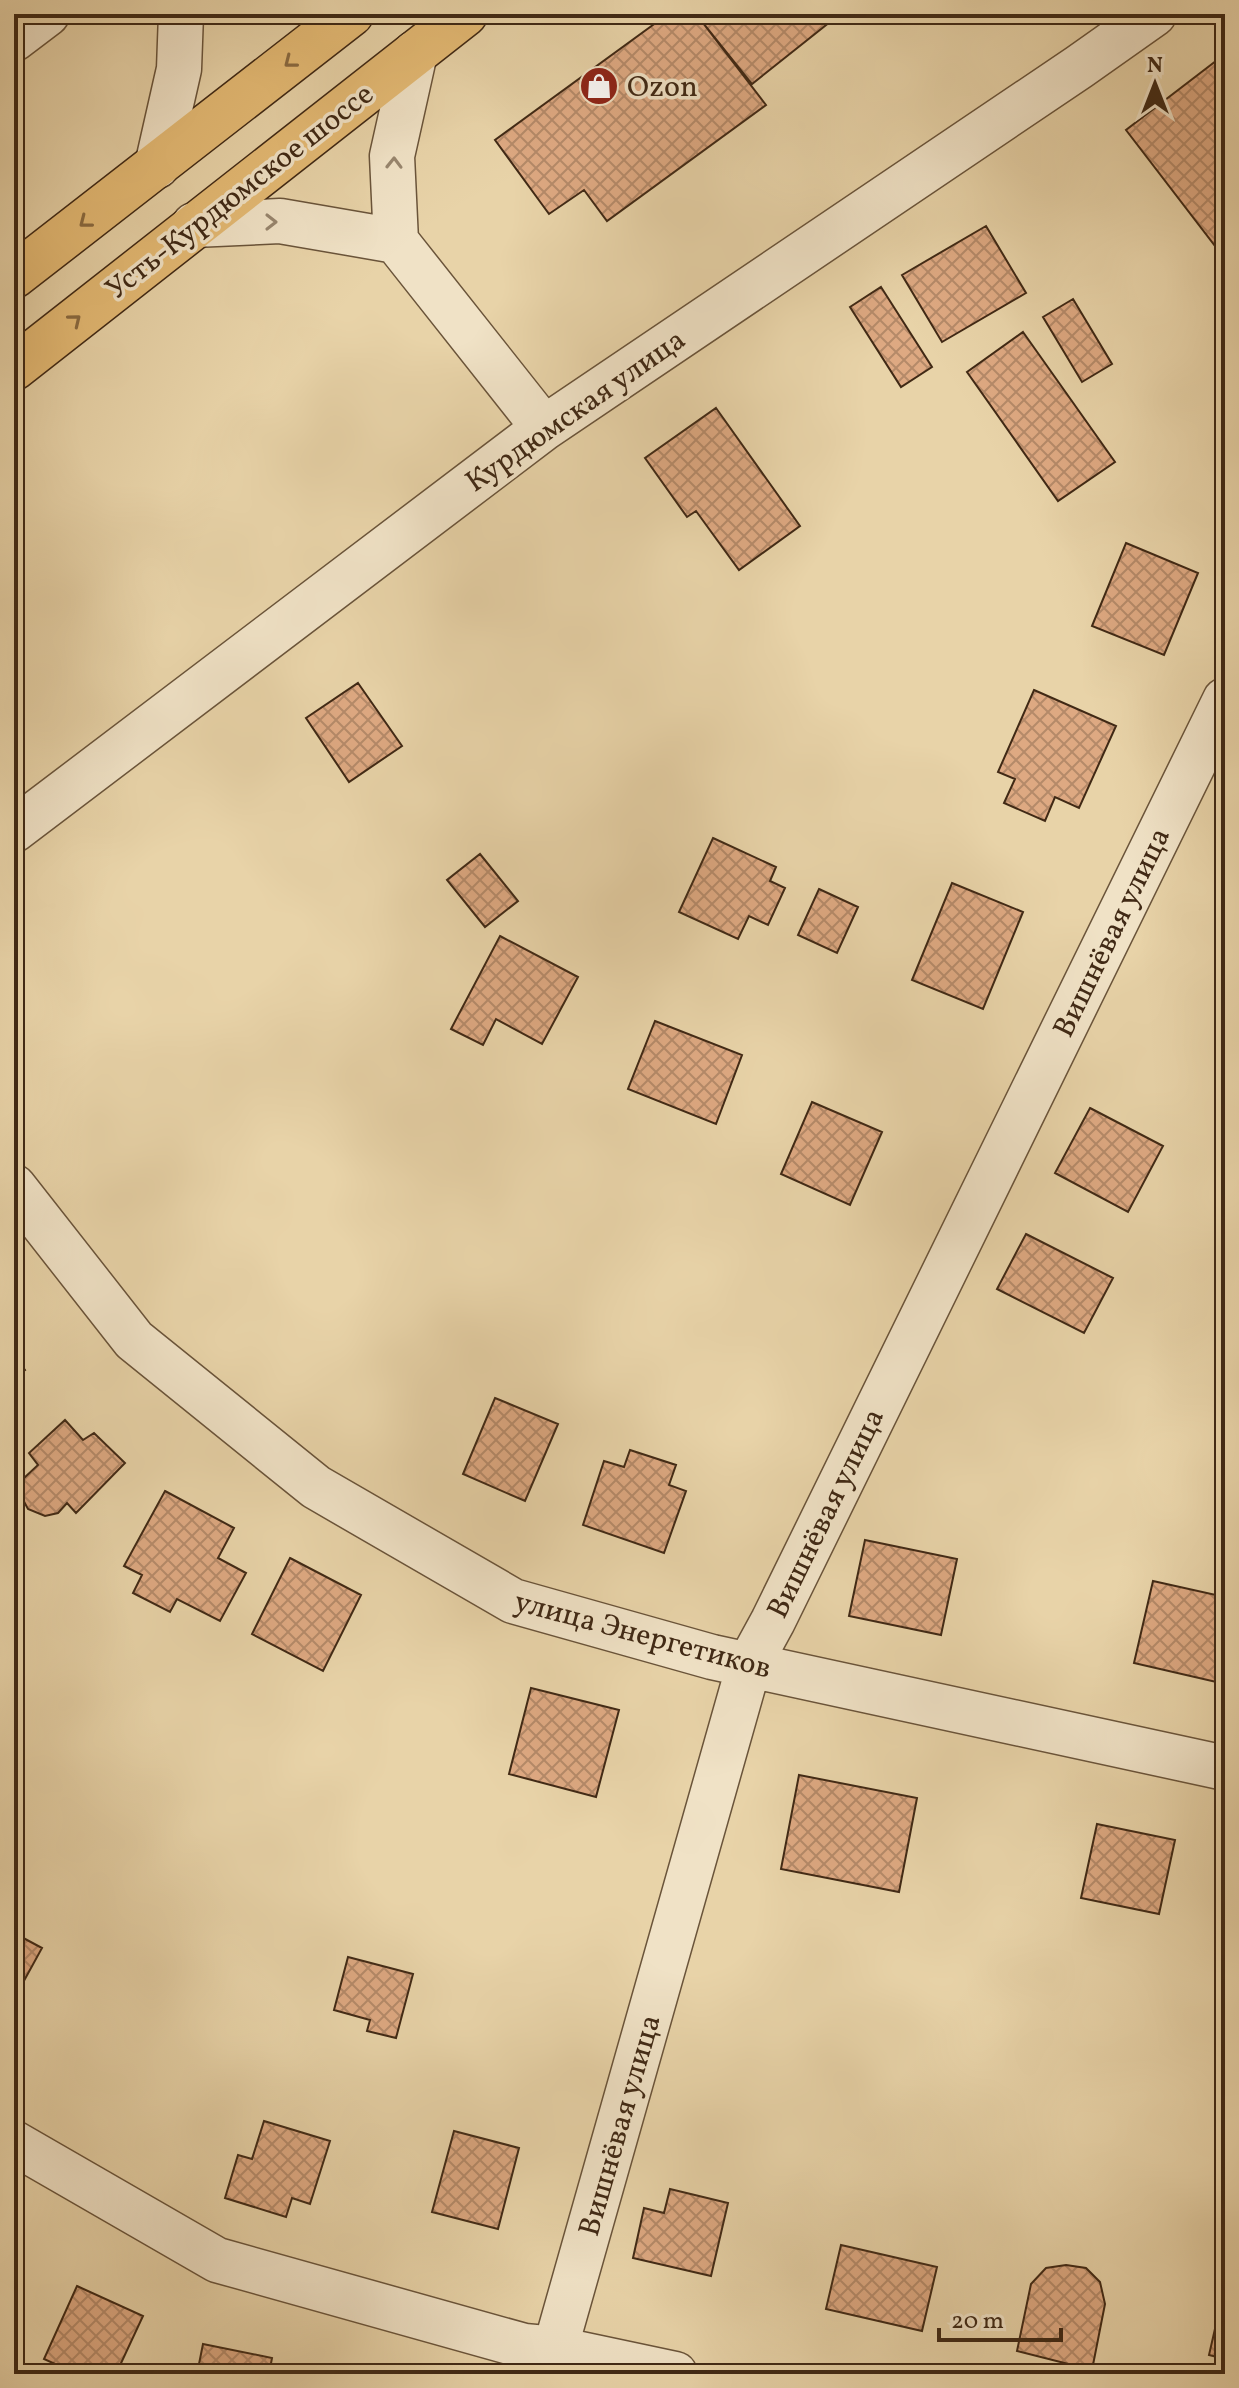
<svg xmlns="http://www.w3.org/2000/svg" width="1239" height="2388" viewBox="0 0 1239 2388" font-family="Vollkorn,serif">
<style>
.building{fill:url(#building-cross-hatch);stroke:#402915;stroke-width:2}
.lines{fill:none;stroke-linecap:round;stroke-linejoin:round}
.minor-casing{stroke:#6a543a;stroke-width:47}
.major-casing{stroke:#402915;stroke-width:47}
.minor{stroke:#f0e2c6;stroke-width:44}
.major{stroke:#e4ba74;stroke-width:44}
.oneway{stroke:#8a6a40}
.oneway2{stroke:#98866e}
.labels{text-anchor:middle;stroke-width:7;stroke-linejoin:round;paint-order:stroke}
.poi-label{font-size:30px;fill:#402915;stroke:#f0e2c6;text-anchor:start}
.street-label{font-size:30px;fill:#402915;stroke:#f0e2c6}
</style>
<defs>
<pattern id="building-cross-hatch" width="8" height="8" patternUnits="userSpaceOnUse" patternTransform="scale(2)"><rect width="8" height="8" fill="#dea982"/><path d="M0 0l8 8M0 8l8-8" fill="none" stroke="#b58a69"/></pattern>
</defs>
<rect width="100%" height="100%" fill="#e8d3a8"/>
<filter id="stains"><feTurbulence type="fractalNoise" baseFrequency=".0025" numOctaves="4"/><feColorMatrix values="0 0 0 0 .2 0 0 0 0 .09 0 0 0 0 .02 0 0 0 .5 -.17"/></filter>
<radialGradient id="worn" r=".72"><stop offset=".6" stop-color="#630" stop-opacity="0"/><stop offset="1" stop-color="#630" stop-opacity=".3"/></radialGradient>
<path class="building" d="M668,14H696L766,105L607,221L584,190L549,214L495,140Z
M696,14H840L752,84Z
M1225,54V259L1126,130Z
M986,226L1026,293L942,342L902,275Z
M881,287L932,367L901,387L850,307Z
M1073,299L1112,364L1082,382L1043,317Z
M1023,332L1115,462L1058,501L967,372Z
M716,408L800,526L739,570L696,511L687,517L645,458Z
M1126,543L1198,573L1164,655L1092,626Z
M358,683L402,746L349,782L306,718Z
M1034,690L1116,726L1079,808L1055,797L1045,821L1004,803L1015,779L998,772Z
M713,838L776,867L770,881L785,888L768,925L749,916L738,939L679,912Z
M480,854L518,901L485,927L447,880Z
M952,883L1023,912L983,1009L912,980Z
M819,889L858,907L837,953L798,935Z
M500,936L578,977L542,1044L496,1019L483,1045L451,1029Z
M655,1021L742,1055L716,1124L628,1089Z
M812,1102L882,1132L850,1205L781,1174Z
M1090,1108L1163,1146L1128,1212L1055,1173Z
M1026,1234L1113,1278L1084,1333L997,1289Z
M14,1355L25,1370L14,1378Z
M495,1398L558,1424L525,1501L463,1474Z
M65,1420L83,1440L94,1433L125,1463L76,1513L67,1503L58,1513L45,1516L28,1509L21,1496L23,1479L38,1465L29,1453Z
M630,1450L676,1465L669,1485L686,1491L664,1553L583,1525L604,1461L624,1467Z
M165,1491L234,1528L218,1558L246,1573L220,1621L177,1599L170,1612L133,1593L142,1575L124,1566Z
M865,1540L957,1559L941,1635L849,1616Z
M290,1558L361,1595L323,1671L252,1634Z
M1153,1581L1225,1597V1684L1134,1663Z
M531,1688L619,1710L596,1797L509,1774Z
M799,1775L917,1798L899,1892L781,1869Z
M1097,1824L1175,1840L1159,1914L1081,1898Z
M14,1933L42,1948L14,1999Z
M348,1957L413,1974L396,2038L367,2031L370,2020L334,2010Z
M264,2121L330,2141L310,2204L292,2198L286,2217L225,2198L238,2155L252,2159Z
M454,2131L519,2148L498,2229L432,2212Z
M670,2189L728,2203L711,2276L633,2258L644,2208L664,2213Z
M841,2245L937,2267L922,2331L826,2309Z
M1066,2265L1086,2268L1100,2282L1105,2304L1092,2370L1017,2351L1031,2284L1046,2268Z
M1225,2285V2359L1209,2355Z
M77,2286L143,2316L116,2374H77L44,2359Z
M203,2344L272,2358L269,2374H197Z"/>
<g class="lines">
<defs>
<path id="minor" d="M14,39L47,14
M415,53L392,156L396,241L544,428
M157,166L179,69L181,14
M194,225L280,221L396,241
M14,830L544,428L1079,67L1154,14
M14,1187L134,1340L316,1487L513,1601L712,1657L1225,1768
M14,2143L217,2260L524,2346L557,2349L675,2374
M548,2374L749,1665L773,1621L1225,700"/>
<path id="major" d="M14,276L351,14
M14,368L465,14"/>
</defs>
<use href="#minor" class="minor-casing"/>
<use href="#major" class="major-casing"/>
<use href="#minor" class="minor"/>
<use href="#major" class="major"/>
</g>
<defs><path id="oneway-chevron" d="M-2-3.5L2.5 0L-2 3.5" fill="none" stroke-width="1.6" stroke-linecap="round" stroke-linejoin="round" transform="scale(2)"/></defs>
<g class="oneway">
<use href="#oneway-chevron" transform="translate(290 62) rotate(142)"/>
<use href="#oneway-chevron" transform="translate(85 222) rotate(142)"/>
<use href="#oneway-chevron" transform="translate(75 320) rotate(-39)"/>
</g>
<g class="oneway2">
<use href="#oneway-chevron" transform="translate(394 163) rotate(-89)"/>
<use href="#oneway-chevron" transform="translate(271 222)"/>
</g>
<defs>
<symbol id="shop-disc" viewBox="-11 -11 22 22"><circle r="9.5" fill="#8f2418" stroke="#f0e2c6"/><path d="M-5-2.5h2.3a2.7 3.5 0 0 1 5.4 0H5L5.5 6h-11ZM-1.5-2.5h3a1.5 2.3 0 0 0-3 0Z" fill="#fff"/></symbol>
</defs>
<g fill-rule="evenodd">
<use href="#shop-disc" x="577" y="64" width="44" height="44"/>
</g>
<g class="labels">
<g class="poi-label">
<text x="627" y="96">Ozon</text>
</g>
<g class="street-label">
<text transform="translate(239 191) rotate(-38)" y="10">Усть-Курдюмское шоссе</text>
<text transform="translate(575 410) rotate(-35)" y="10">Курдюмская улица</text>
<text transform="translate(1111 932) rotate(-64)" y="10">Вишнёвая улица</text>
<text transform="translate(825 1513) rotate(-64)" y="10">Вишнёвая улица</text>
<text transform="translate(643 1634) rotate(15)" y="10">улица Энергетиков</text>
<text transform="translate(619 2125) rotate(-74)" y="10">Вишнёвая улица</text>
</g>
</g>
<rect width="1239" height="2388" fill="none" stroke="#e8d3a8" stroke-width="48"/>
<rect x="16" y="16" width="1207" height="2356" fill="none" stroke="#402915" stroke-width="4"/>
<rect x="24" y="24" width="1191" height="2340" fill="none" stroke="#402915" stroke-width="2"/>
<g transform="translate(1155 84)" stroke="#f0e2c6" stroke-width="6" paint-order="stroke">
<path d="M0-6L14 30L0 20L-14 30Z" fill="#402915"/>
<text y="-12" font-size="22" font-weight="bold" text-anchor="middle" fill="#402915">N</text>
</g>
<path d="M939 2328v12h122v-12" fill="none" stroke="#402915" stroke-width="4"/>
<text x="951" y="2328" font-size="24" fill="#402915" stroke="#f0e2c6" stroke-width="6" paint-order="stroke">20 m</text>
<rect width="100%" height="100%" filter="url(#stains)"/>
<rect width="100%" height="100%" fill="url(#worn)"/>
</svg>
